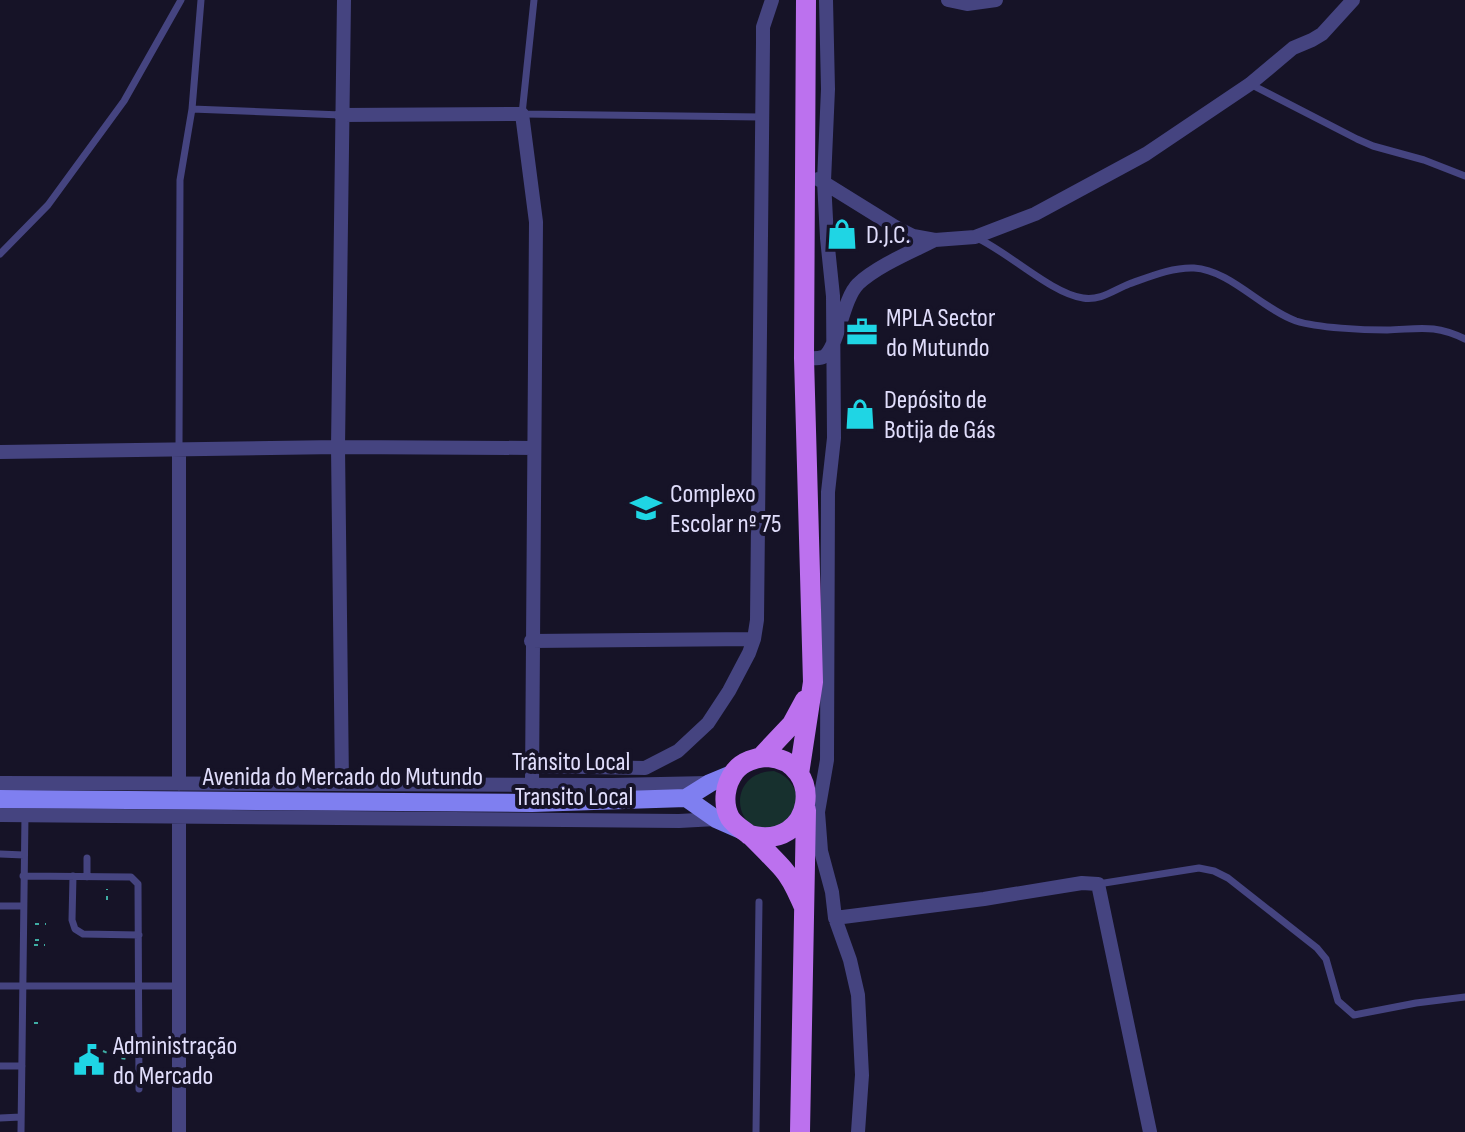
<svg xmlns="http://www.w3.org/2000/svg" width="1465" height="1132" viewBox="0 0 1465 1132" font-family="'Sofia Sans Condensed',sans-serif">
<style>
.green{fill:#17302e}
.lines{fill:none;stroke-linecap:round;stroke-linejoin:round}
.path{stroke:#3fada4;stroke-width:2;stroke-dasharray:4 6;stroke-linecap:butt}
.service{stroke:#454480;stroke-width:7}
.minor{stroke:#454480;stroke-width:14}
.secondary{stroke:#7f7ff0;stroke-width:18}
.primary{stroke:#bc71ee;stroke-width:20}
.labels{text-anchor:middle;stroke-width:8;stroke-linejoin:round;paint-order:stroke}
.poi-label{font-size:26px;fill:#e0ddfb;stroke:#161327;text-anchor:start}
.street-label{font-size:26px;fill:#e0ddfb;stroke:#161327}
</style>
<rect width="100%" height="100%" fill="#161327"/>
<path class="green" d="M774,771C790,777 793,785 799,800L786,825C778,826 768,829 761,828C733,825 729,772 774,771Z"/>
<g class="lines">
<path class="path" d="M107,900V889
M35,924H46
M35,940H45
M34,945H45
M34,1023H44
M103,1051L118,1058L128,1059"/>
<path class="service" d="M534,0L522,114L761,117
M1250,84L1357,139L1373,146L1424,160L1465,176
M192,109L341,115
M977,238C1008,252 1052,294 1083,298C1100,301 1114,290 1129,284C1149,277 1172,267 1194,268C1230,270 1262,309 1296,321C1318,328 1364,330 1387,330C1420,329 1434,324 1465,339
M0,254L48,205L124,101L181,0
M179,448L180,180L192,109L201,0
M0,854L24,855
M23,876L131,877L138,884L139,1089
M73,876L72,920L75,929L83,934L139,935
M87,877V858
M1098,884L1199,868L1214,871L1228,878L1317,948L1326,959L1338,1001L1354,1015L1416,1003L1465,997
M0,906H23
M0,986H179
M0,1066H22
M0,1118L21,1117
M21,1132L25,815
M756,1132L759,902"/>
<path class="minor" d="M826,0L828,89L824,181L827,238L833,296L834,438L828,492L827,760L818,812L821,851L832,892L835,918L850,960L858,995L862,1075L858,1132
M948,0L967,4L996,0
M341,115L522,114L536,222L532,785
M818,179L897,228L913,236L935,240L975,237L1035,214L1146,154L1250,84L1293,48L1312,40L1322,34L1353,0
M804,358C810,358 817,359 823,357C838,350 842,300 858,284C877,266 911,252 935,240
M0,452L338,447L533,448
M531,641L754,639
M532,766L645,768L678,751L708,723L729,691L749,653L754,639L757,620L763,42V27L772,0
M0,783L612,785L709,783
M179,784V450
M342,784L338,447L344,0
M0,815L679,821L716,819
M835,918L984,899L1082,883L1098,884L1150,1132
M179,1132V817"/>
<path class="secondary" d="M686,798L716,819L741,830
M0,799L532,803L686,798L710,783L734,773"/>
<path class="primary" d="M761,757L792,724L805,700
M799,774L813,682L804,358L806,0
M749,835C816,852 825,761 768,757C756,757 742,762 735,771C725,784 722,803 730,818C736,827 746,831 753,838C763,848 774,859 783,869C793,880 798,894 804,907
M800,1132L806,810"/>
</g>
<defs>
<symbol id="shop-bare" viewBox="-9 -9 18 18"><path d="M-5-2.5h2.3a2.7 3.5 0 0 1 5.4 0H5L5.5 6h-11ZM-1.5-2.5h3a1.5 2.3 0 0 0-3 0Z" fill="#1fd5e4" stroke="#161327" stroke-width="2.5" paint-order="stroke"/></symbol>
<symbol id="office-bare" viewBox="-9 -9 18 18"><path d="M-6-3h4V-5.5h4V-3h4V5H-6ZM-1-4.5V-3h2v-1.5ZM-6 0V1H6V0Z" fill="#1fd5e4" stroke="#161327" stroke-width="2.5" paint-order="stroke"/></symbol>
<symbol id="school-bare" viewBox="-9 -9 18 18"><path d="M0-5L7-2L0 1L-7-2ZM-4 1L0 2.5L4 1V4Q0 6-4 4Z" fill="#1fd5e4" stroke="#161327" stroke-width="2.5" paint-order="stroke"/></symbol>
<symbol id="civic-bare" viewBox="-9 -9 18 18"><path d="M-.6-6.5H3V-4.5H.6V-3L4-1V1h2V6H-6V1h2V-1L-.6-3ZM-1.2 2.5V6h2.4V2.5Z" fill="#1fd5e4" stroke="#161327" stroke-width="2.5" paint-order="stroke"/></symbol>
</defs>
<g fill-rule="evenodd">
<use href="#shop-bare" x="820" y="212" width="44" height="44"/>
<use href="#office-bare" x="840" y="310" width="44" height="44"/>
<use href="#shop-bare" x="838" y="392" width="44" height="44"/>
<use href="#school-bare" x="624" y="486" width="44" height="44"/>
<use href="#civic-bare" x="67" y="1038" width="44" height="44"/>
</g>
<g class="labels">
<g class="poi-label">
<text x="866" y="243">D.J.C.</text>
<text x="886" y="326">MPLA Sector<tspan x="886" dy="30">do Mutundo</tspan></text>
<text x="884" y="408">Depósito de<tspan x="884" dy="30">Botija de Gás</tspan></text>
<text x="670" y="502">Complexo<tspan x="670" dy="30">Escolar nº 75</tspan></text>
<text x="113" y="1054">Administração<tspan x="113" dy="30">do Mercado</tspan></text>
</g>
<g class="street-label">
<text x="571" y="770">Trânsito Local</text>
<text x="343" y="785">Avenida do Mercado do Mutundo</text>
<text x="574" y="805">Transito Local</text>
</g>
</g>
</svg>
